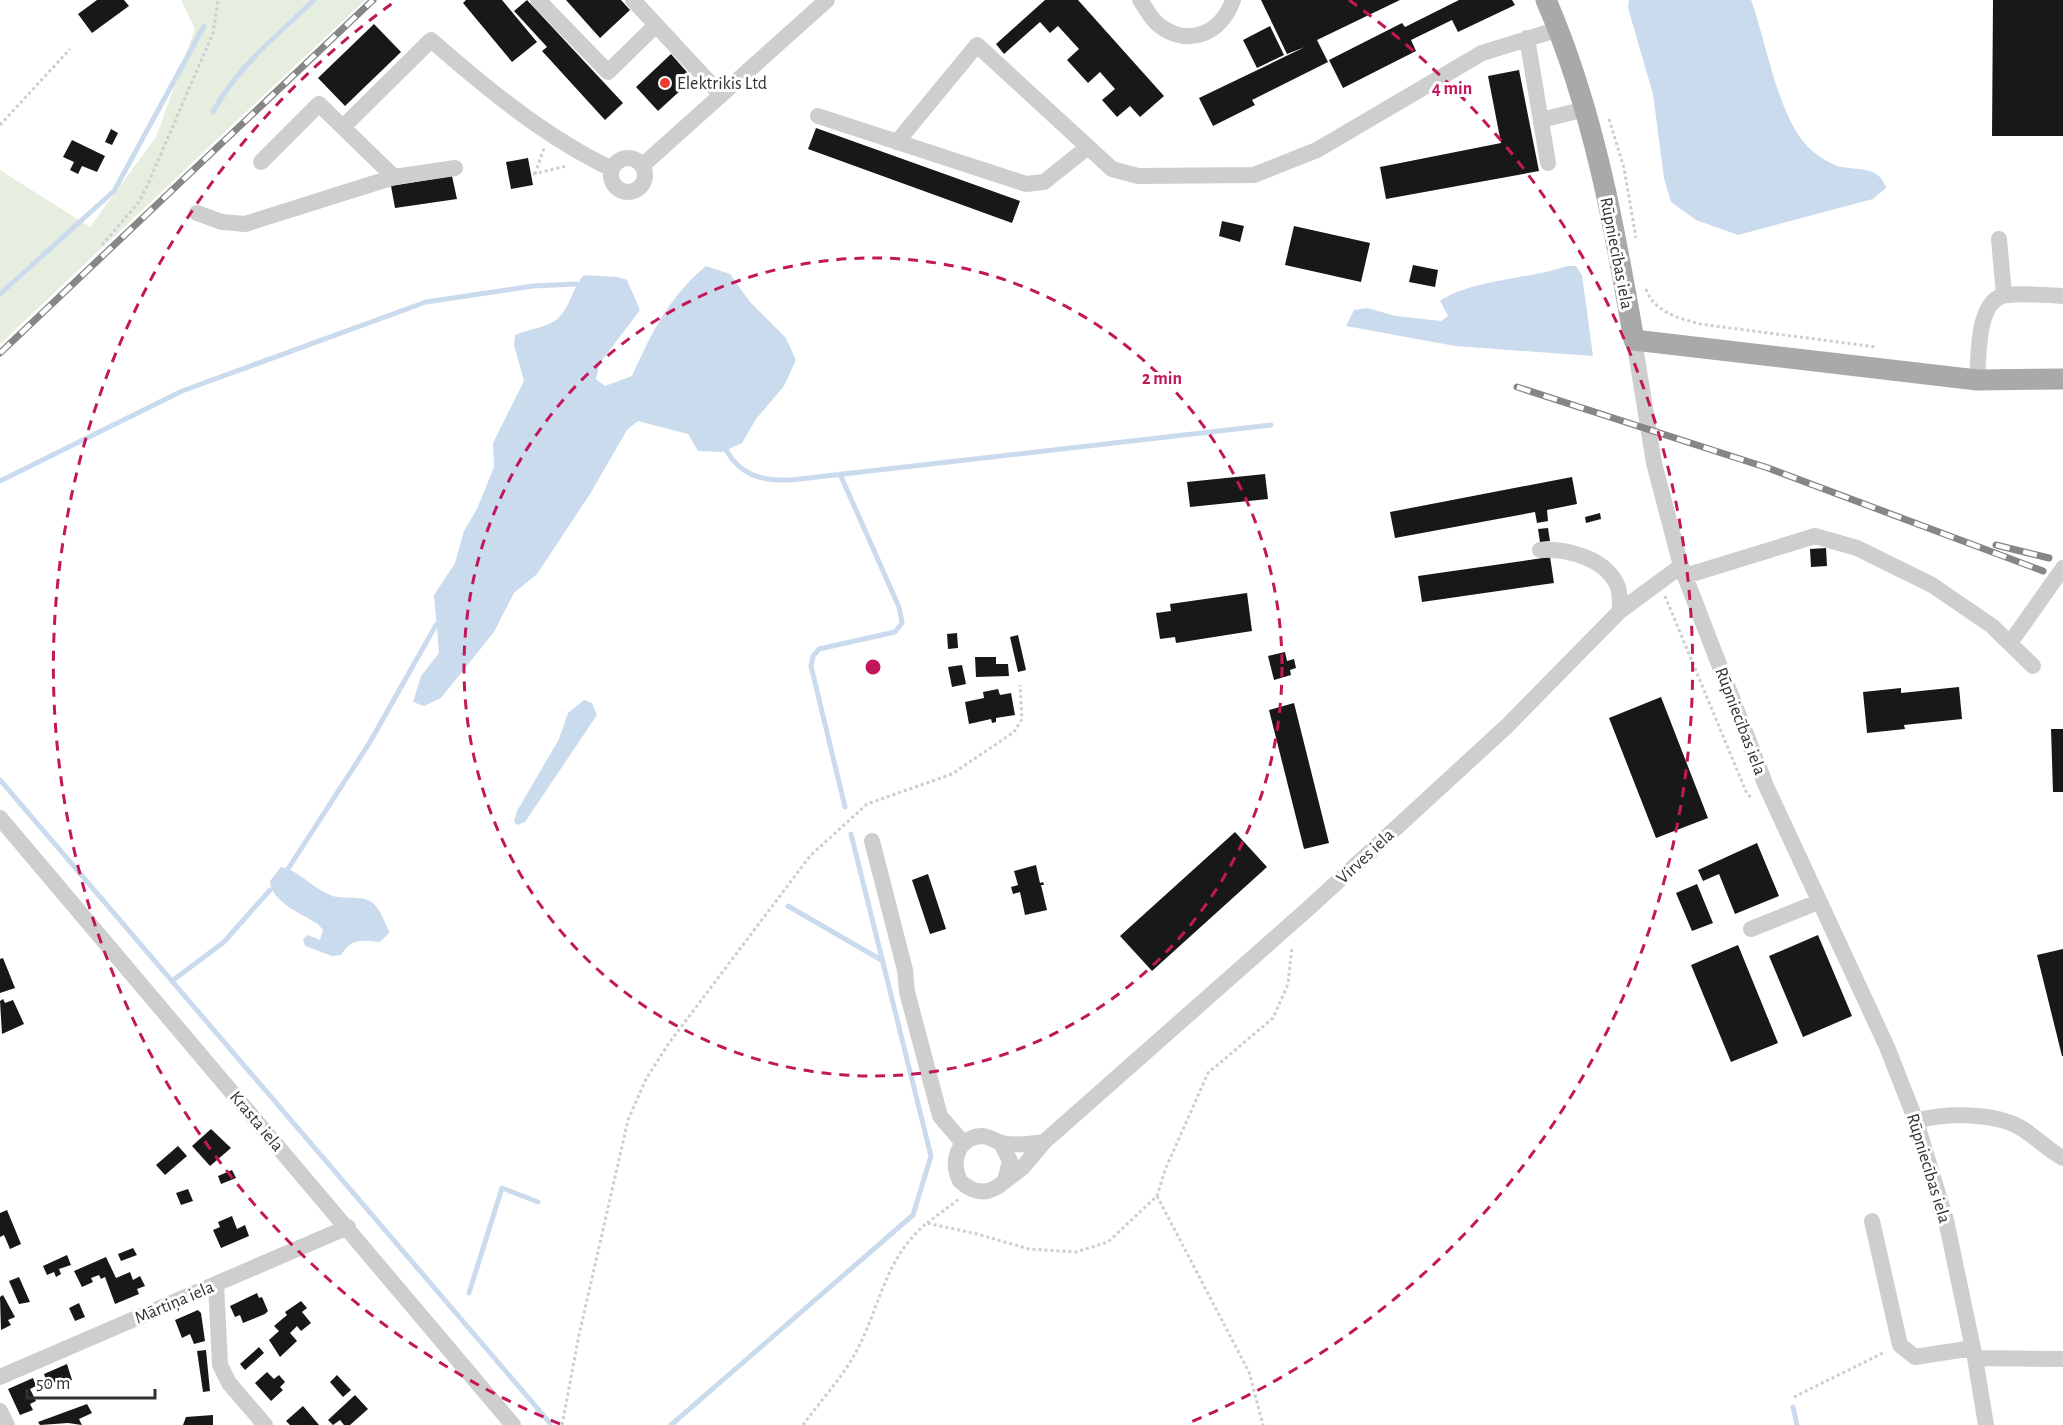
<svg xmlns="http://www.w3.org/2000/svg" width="2063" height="1425" viewBox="0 0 2063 1425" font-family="'Alegreya Sans',sans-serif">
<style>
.green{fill:#e5eedf}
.water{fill:#cbdbee}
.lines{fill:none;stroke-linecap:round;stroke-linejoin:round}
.stream{stroke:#cbdbee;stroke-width:5}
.building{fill:#181818}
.path{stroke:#cecece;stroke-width:3;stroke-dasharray:3 3;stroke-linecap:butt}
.minor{stroke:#cecece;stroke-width:16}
.major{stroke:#a9a9a9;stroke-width:21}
.rail-casing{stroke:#868686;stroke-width:7}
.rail{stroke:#fff;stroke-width:4.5;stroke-dasharray:14;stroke-linecap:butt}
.ring{fill:none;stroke:#c2185b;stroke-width:3;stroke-dasharray:10 8}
.poi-dot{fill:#ec3b2f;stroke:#fff;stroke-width:2}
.labels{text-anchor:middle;stroke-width:6;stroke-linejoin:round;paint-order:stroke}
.poi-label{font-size:18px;fill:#313131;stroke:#fff;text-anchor:start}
.street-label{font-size:18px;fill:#313131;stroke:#fff}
.centre{fill:#c2185b;stroke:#fff;stroke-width:3}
.ring-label{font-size:18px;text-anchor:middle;font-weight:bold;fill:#c2185b;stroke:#fff;stroke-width:6;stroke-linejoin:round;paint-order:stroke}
</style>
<rect width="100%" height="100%" fill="#fff"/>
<path class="green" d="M181,0H365L0,344V170L90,227L156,137L195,29Z"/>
<path class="water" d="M1629,0H1751C1766,40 1778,117 1808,147C1814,153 1827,162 1835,165C1852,172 1879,163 1886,188L1873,199L1738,235L1696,220L1671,202L1664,178L1653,94L1628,8Z
M706,266L730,274L750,302L786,338L796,360L784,386L756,419L742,443L722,452L698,451L688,434L638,421L627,430L590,494L537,574L514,593L494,632L441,698L424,706L413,702L421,676L439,653L434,595L455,563L464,531L477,509L494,467L493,443L524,381L514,345L515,335C526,330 547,327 556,320C571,308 572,287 584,275L618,277L627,280L640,310L600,363L596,379L605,386L632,376C652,332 668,298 706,266Z
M1567,266H1576L1582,275L1593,356L1455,346L1346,326L1354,310L1367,308L1396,316L1441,321L1448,316L1440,301C1470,280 1530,279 1567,266Z
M584,700L592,703L597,715L525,822L517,825L514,822L517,811L559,739L568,713Z
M281,867C302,872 311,888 333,896C346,900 363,894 374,904C382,912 384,923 390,932L380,942C362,940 351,938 341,955L332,956L305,946L303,939L308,935L320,940L323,930L318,924C302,914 271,902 270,881Z"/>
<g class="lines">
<path class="stream" d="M213,112C237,67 278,35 314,0
M0,294L114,191L204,26
M726,450C741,476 762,481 791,480L1271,425
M840,474L899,607L902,623L895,632L819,649L813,656L811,666L845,807
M0,481L182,391L426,302L533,286L576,284
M0,780L550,1423
M288,869L370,742L436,625
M788,906L883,961
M172,981L224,942L270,890
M469,1293L502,1188L538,1202
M1793,1407L1797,1425
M671,1425L913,1215L931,1156L851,834"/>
</g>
<path class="building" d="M97,0H124L129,6L92,33L78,14Z
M466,0H502L537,42L512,62L463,3Z
M527,0L623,103L605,120L542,51L547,47L514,11Z
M566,0H621L630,10L600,38Z
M1045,0H1078L1164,96L1140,117L1130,106L1117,117L1102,100L1115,89L1100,72L1088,83L1067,60L1079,49L1058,26L1050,33L1040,22L1004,54L996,44Z
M1261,0H1400L1317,40L1328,62L1252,100L1255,105L1213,126L1199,98L1305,47L1287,54Z
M1459,0H1512L1515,5L1458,32L1452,20L1411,40L1416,51L1343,88L1329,60L1402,23L1405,27Z
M1993,0H2063V136H1992Z
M374,24L401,52L345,106L318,78Z
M1270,26L1284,55L1257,68L1243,40Z
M671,54L693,79L658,111L636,87Z
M1519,70L1539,171L1386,199L1380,167L1501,143L1488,76Z
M816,128L1020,201L1012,223L808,149Z
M111,129L118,133L112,145L105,142Z
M72,140L105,156L97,172L82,166L78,174L70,170L74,162L63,157Z
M528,158L533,185L511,189L506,162Z
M452,176L457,199L395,208L391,186Z
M1222,221L1244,226L1240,242L1219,236Z
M1294,226L1370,243L1361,282L1285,265Z
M1413,265L1438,270L1435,287L1409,282Z
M1265,474L1268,499L1190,507L1187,482Z
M1572,477L1577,504L1547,510L1548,521L1537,523L1535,512L1395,538L1390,512Z
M1600,513L1601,519L1586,523L1585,517Z
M1548,528L1550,541L1540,542L1538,529Z
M1826,548L1827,566L1811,567L1810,549Z
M1550,557L1554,583L1422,602L1418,576Z
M1247,593L1252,631L1176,643L1175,637L1160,639L1156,613L1171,611L1170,604Z
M957,633L958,648L948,649L947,634Z
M1018,635L1026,670L1018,672L1010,637Z
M1285,652L1287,661L1294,659L1296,668L1290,670L1291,675L1274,680L1268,656Z
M975,657H996V664H1008L1009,676L976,677Z
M962,665L966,684L952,687L948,667Z
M1959,687L1962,719L1904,725L1905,729L1867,733L1863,692L1901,688V693Z
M998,689L1000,695L1011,693L1015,715L996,718V722L992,723L991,719L969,724L965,702L984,698L983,692Z
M1661,697L1708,818L1656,838L1609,718Z
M1294,703L1329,843L1304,849L1269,710Z
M2051,729H2063V792H2053Z
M1235,832L1267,867L1152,971L1120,936Z
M1757,843L1779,896L1735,914L1719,874L1703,881L1698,870Z
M1036,865L1040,883L1043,882L1044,885H1041L1047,910L1025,915L1020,892L1013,894L1011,887L1018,885L1014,871Z
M928,874L946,929L930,934L912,880Z
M1697,884L1713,923L1692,931L1676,893Z
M1818,935L1852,1016L1803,1037L1769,956Z
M1738,945L1778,1043L1731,1062L1691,965Z
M2063,949V1056H2062L2037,955Z
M3,958L15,988L0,993V959Z
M3,999L5,1003L13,1000L24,1024L2,1034L0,1001Z
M211,1129L231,1148L210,1166L192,1146Z
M178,1146L187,1156L165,1175L156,1165Z
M232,1170L236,1178L221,1184L218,1176Z
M188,1189L193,1201L181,1205L176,1193Z
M7,1210L21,1244L10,1249L4,1235L0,1237V1213Z
M232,1216L237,1229L245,1225L249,1236L221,1248L213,1230L220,1227L218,1222Z
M133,1248L137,1255L121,1261L118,1254Z
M67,1255L71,1265L59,1269L61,1274L56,1277L54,1272L47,1275L43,1266Z
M106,1257L116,1278L130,1272L133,1280L140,1276L145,1286L137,1289L139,1294L115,1304L105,1277L101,1279L99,1275L91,1278L93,1282L82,1287L74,1271Z
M19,1277L30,1302L19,1304L9,1281Z
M257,1293L259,1298L262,1297L268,1311L265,1314L243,1323L240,1315L235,1317L230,1306Z
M3,1295L15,1317L8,1320L11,1325L1,1330L0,1297Z
M301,1301L307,1308L302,1312L311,1323L301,1331L297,1326L290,1333L297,1341L280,1357L269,1340L279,1331L274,1326L287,1315L285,1312Z
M79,1303L85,1317L75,1321L69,1308Z
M198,1310L201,1313L205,1341L194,1344L190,1334L182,1338L175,1320Z
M259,1347L264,1353L245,1370L240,1364Z
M206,1350L210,1391L203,1392L197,1351Z
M67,1364L72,1380L65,1383L63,1379L48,1385L44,1374Z
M267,1372L274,1379L279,1375L285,1382L280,1387L283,1390L271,1401L255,1383Z
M337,1375L351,1390L343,1397L330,1382Z
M33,1378L36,1386L30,1389L36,1401L30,1404L33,1410L20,1415L8,1389Z
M355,1395L368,1409L350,1425H344L340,1420L333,1425L328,1420Z
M87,1404L92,1413L79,1419L82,1425L68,1423L40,1425L38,1422Z
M303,1406L319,1425H290L286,1421Z
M213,1415V1425H183L186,1417Z"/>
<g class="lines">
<path class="path" d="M1609,119L1624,168L1636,238
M0,125L70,49
M533,174L567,166
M535,174L544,148
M102,245L139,202L148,184L213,33L218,0
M1646,289C1654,312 1678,318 1700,324L1876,347
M1665,596L1747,794L1753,799
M1157,1196L1249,1372L1263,1425
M927,1223L959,1199
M1794,1397L1885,1352
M562,1425L579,1335L628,1120L646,1079L669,1043L810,856L867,804L952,774L1014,732L1022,719L1020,685
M803,1425C819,1403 838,1382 852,1359C880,1312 882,1260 927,1223L977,1234L1029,1249L1076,1252L1108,1242L1157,1196L1165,1170L1208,1073L1273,1018L1288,984L1292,946"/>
<path class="minor" d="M538,0L608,72L656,25
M633,0L721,95
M1140,0C1146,8 1152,21 1160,26C1190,48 1222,32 1233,0
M1527,38L1548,163
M818,116L1026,184L1044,182L1088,147
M1541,120L1586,109
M343,127L431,40C486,88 545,137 612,169
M897,142L977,45L1112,169L1138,176L1254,175L1317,150L1482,53L1559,29
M611 175a17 17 0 1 1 34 0a17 17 0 1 1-34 0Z
M261,162L319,104L394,177
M643,165L827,0
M197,213L222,222L245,224L394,177L455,168
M1999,239L2004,295
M1634,340L1654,463L1681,566L1766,786L1887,1047L1916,1121L1946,1220L1975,1358L1986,1425
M1977,380C1979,356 1976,298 2007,295C2025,293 2045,295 2063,296
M1540,550C1568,548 1607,559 1618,587C1620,594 1620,604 1620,611
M1685,576L1815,536L1857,548L1932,585L1992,626L2033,666
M2010,643L2063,568
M0,818L513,1425
M872,841L905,970L907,992L940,1116L963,1143
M1751,929L1818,902
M1916,1121C1945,1113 1994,1112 2021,1128C2036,1137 2048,1150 2063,1158
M1001,1143L1010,1161L1005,1181C990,1195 975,1195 960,1181C951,1163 956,1138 981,1136C989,1136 995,1141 1002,1143C1016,1146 1031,1144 1044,1142
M1005,1181L1022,1168L1044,1142L1310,907L1507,726L1620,611L1681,566
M1872,1221L1900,1345L1915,1357L1973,1348
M216,1284L220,1365L229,1383L265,1425
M1975,1358L2063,1359
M0,1377L348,1227
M0,1411L7,1425"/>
<path class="major" d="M1546,0C1593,108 1614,225 1634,340L1977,380L2063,379"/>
<defs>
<path id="rail" d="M0,353L373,0
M1517,387L1768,468L2043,571
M1996,545L2049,558"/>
</defs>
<use href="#rail" class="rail-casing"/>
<use href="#rail" class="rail"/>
</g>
<g class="ring">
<circle cx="873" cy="667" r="409"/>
<path d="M560 1424A819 819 0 0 1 397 0M1349 0A819 819 0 0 1 1186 1424"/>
</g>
<circle class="poi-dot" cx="665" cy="83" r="6"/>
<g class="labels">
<g class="poi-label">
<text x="677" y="89">Elektrikis Ltd</text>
</g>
<g class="street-label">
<text transform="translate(1617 253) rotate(79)" y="6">Rūpniecības iela</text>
<text transform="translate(1741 721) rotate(69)" y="6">Rūpniecības iela</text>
<text transform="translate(1365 856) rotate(-43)" y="6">Virves iela</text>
<text transform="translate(257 1121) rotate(50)" y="6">Krasta iela</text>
<text transform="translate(1929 1168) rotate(73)" y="6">Rūpniecības iela</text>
<text transform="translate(174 1302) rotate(-23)" y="6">Mārtiņa iela</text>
</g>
</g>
<circle cx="873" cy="667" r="9" class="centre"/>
<g class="ring-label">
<text x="1452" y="94">4 min</text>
<text x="1162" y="384">2 min</text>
</g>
<path d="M27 1389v9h128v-9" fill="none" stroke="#313131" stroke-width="3"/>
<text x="36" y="1389" font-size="18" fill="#313131" stroke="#ffffff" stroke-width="4.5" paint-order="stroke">50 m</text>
</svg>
